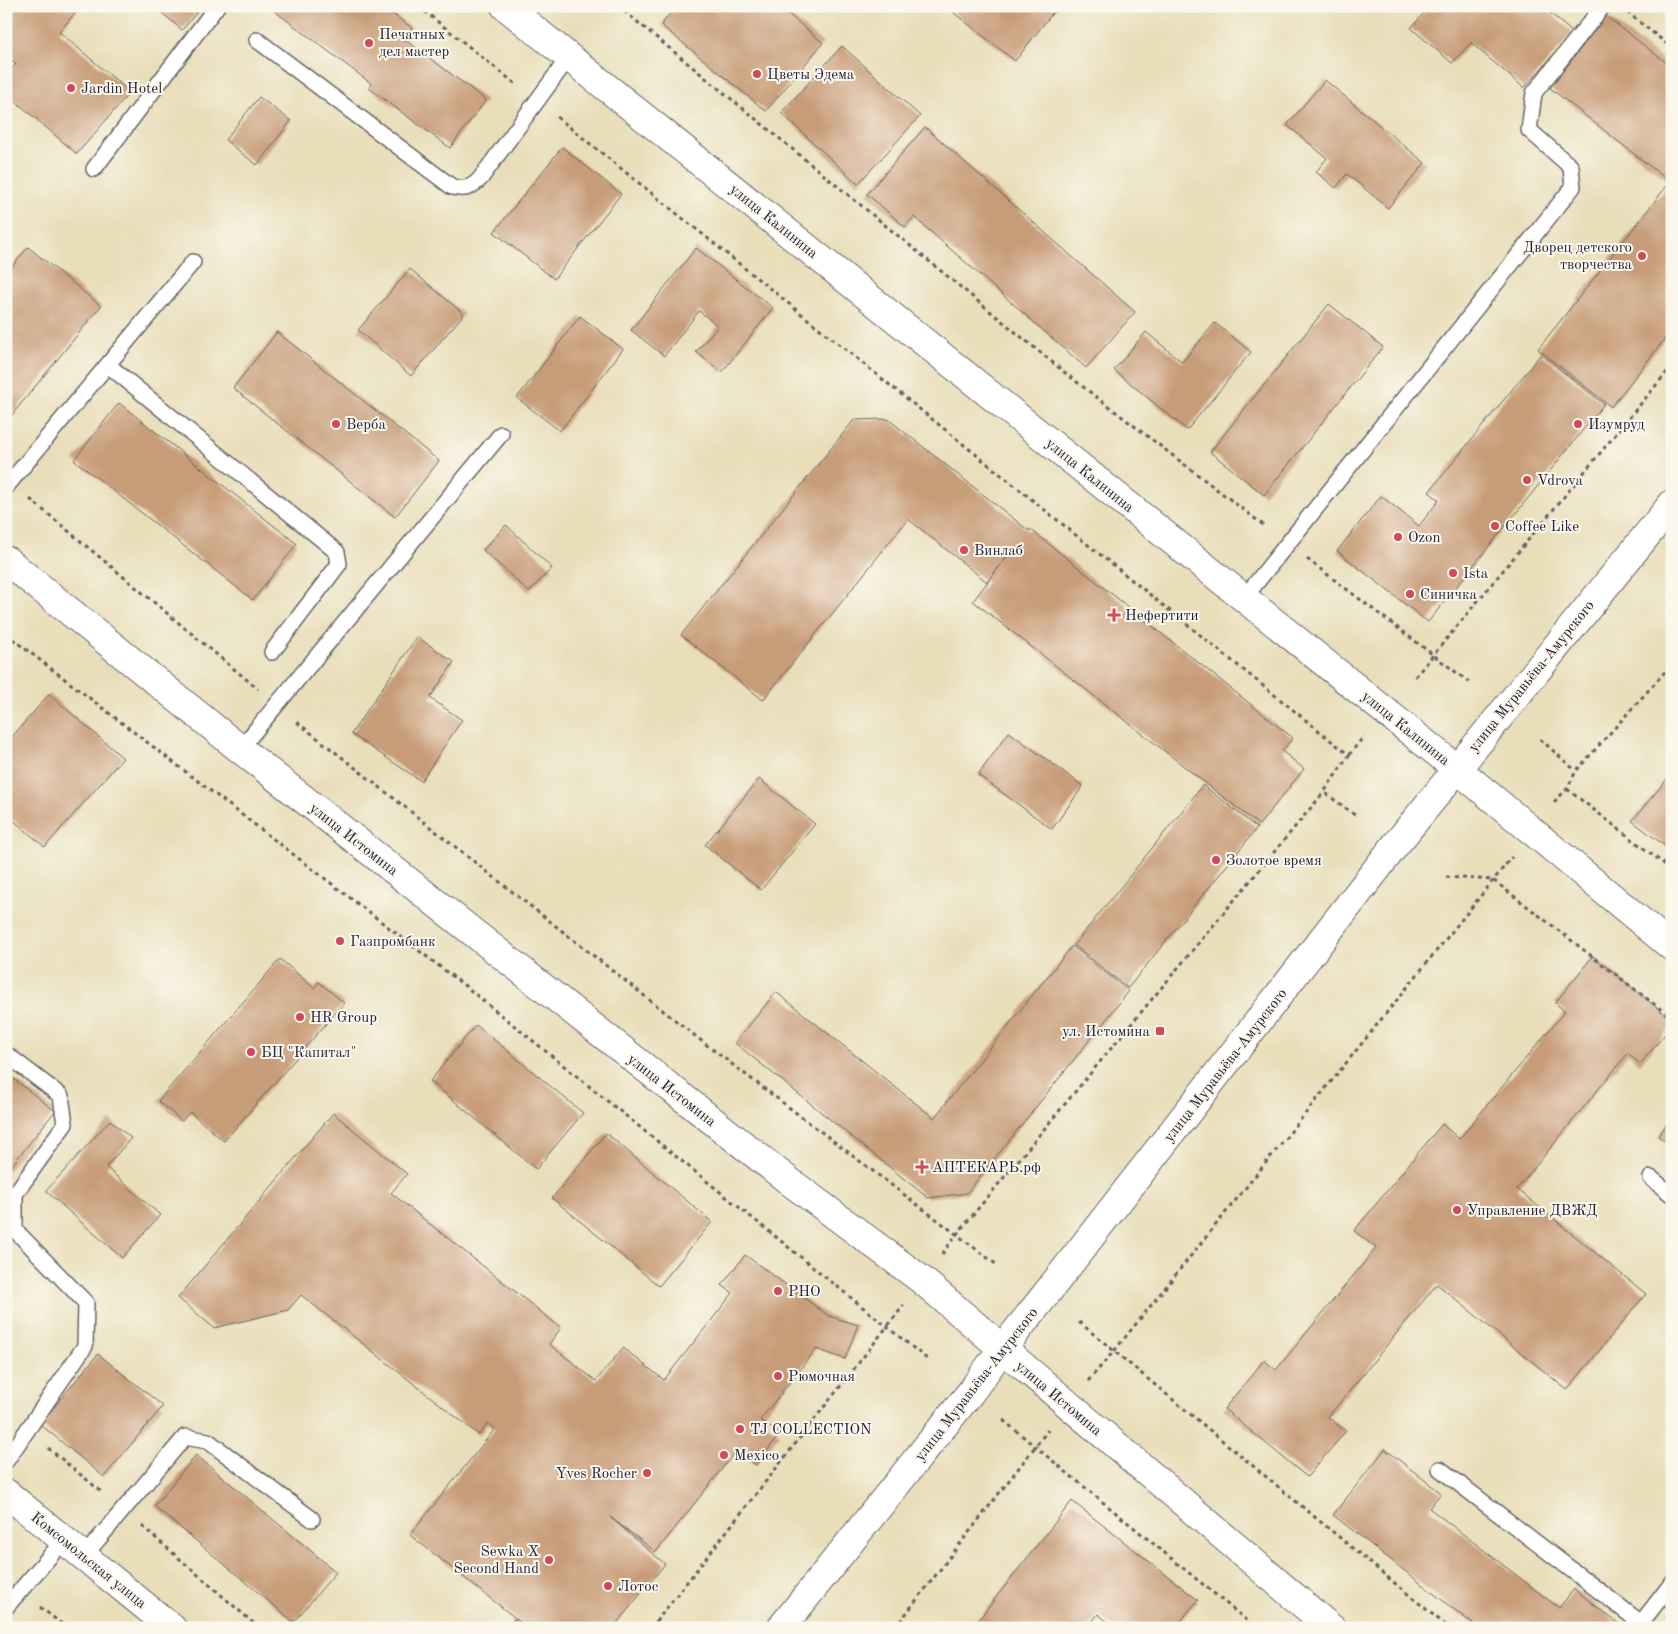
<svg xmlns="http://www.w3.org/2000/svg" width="1678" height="1634" viewBox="0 0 1678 1634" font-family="'Old Standard TT',serif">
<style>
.building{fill:#c79c78}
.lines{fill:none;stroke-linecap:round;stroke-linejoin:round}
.lane-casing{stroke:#676467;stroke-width:18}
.secondary-casing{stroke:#676467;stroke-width:30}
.primary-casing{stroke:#676467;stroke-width:30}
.path{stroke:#676467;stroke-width:3;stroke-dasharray:4 4;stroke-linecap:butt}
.lane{stroke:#fff;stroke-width:15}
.secondary{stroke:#fff;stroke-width:28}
.primary{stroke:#fff;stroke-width:28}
.poi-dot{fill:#d1495b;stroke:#fbf7ec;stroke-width:2}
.labels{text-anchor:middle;stroke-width:4;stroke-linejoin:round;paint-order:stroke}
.poi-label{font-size:15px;fill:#22223b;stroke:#fbf7ec;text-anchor:start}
.street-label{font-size:15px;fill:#22223b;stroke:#fbf7ec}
</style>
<rect width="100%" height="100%" fill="#fbf7ec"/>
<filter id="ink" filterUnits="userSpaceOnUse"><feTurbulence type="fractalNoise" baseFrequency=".02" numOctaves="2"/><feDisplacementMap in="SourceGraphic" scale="10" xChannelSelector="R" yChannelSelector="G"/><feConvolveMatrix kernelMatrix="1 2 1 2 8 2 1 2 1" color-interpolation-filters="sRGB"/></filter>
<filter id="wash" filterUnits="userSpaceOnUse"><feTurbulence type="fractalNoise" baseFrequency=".0096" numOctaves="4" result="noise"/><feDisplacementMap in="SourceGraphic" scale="20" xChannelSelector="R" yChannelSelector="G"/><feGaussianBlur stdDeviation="1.12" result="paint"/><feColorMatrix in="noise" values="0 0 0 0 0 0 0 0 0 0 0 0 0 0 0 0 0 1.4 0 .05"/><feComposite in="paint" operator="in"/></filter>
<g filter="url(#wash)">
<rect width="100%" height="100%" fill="#e8deb9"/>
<g id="blocks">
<path class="building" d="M6,6H81L59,32L130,92L77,154L6,93V76L16,64L6,56Z
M154,6H202L182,30Z
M268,6H382L412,28L404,39L486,100L450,148L369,88L372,84Z
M676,6H779L823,43L766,111L661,25Z
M960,6H1058L1015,61L954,13Z
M1430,6H1542L1573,33L1524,88L1471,43L1452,63L1411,28Z
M1606,16L1672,67V330L1611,407L1538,349L1670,182L1550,88Z
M842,46L920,116L858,184L781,113Z
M1325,80L1425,163L1388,208L1347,174L1336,188L1316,172L1327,158L1287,125Z
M259,97L291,121L257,165L225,140Z
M925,127L1135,312L1086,368L914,217L905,227L867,194Z
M562,147L621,194L554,279L494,232Z
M28,247L101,306L6,422V274Z
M696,248L773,308L722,372L696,352L718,326L699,311L664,356L631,330Z
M410,269L464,314L411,376L358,330Z
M1329,304L1383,347L1264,495L1210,452Z
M580,316L623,349L560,431L517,398Z
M1215,323L1251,352L1187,430L1114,370L1146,332L1182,362Z
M277,332L439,461L395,517L233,388Z
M1541,354L1604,404L1428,622L1337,551L1381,496L1419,526L1439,500L1429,492Z
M119,403L297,544L253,600L74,460Z
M888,419L1029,531L1030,529L1293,738L1282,751L1304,769L1259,825L973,601L1013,549L987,582L908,519L763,700L681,635L854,420Z
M506,525L552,568L529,592L483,550Z
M417,637L454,662L430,698L462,720L421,781L351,734Z
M49,694L123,758L45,847L6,814V744Z
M1009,732L1083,786L1052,829L978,775Z
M1672,773V851L1632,821Z
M759,779L815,824L761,890L705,845Z
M1203,785L1257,828L1128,988L1074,945Z
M1072,946L1129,991L967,1193L928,1198L735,1043L776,992L934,1118Z
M1593,956L1672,1020V1026L1640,1064L1628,1053L1517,1189L1646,1294L1567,1390L1437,1284L1328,1417L1346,1431L1307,1477L1224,1409L1264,1360L1276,1370L1376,1248L1354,1231L1442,1124L1459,1139L1565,1011L1555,1003Z
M280,959L314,988L319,982L344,1003L224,1141L190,1112L182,1121L158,1101Z
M476,1025L583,1113L536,1169L430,1081Z
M6,1073L55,1111L6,1173Z
M333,1113L407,1174L391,1193L561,1328L549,1344L596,1381L623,1348L664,1380L733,1293L722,1285L745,1255L829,1316L858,1325L845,1359L816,1349L760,1420L780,1434L756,1465L737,1450L656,1552L610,1517L665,1564L613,1628H528L410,1535L495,1429L488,1423L479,1435L301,1295L288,1310L214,1328L178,1298Z
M1672,1117V1146L1658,1136Z
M110,1120L131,1138L106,1167L160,1215L122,1258L46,1191Z
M606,1133L712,1222L659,1286L552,1198Z
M98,1354L163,1406L104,1477L40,1424Z
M1385,1449L1441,1493L1429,1508L1559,1608L1574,1589L1624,1628H1478L1333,1515Z
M196,1455L336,1572L294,1622L154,1506Z
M1072,1501L1198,1600L1175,1628H1115L1098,1614L1087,1628H972Z
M514,1619L525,1628H508Z"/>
</g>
</g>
<g filter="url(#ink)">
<use href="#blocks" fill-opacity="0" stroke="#676467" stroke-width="1"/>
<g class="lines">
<defs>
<path id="lane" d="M257,40L452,187C465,190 471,188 480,179L569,57
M94,169L217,6
M108,365L337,552L339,564L272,652
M6,487L193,262
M1244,598L1573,187L1571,167L1529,130L1534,93L1603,6
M240,749L501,434
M6,1054L61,1096L65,1124L15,1194V1230L86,1303L85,1346L6,1461
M1651,1178L1672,1195
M1440,1469L1641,1623
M84,1556L185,1437L208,1441L312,1519
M6,1607L64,1540
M1641,1628V1623L1672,1583"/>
<path id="secondary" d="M6,560L240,749L789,1181L923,1281L1331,1628
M6,1493L172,1628
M781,1628L970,1393L1002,1349L1043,1298L1397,843L1672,504"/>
<path id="primary" d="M505,6L1456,768L1672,947"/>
</defs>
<use href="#lane" class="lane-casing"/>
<use href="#secondary" class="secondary-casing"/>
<use href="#primary" class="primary-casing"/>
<path class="path" d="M418,6L517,85
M618,6L1069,376L1266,527
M1627,12L1672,48
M557,117L1349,755L1324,792L1356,816
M30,499L258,689
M1307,559L1469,682
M6,634L465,986L927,1359
M1415,677L1672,366
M297,722L708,1046L997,1265
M1540,739L1576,771
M1349,755L1364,736
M1567,789L1672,870
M1554,802L1567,789L1576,771L1672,664
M1446,877L1493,880L1672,1018
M942,1254L957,1234L1324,792
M1079,1322L1449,1628
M1088,1381L1115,1350L1512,857
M1003,1420L1256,1628
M48,1448L103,1493
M142,1526L259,1628
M40,1607L67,1628
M651,1628L904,1305
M895,1628L1048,1430"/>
<use href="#lane" class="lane"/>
<use href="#secondary" class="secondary"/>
<use href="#primary" class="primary"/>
</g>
</g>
<g class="poi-dot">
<circle cx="369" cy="43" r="5"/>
<circle cx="757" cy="74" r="5"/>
<circle cx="71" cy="88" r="5"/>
<circle cx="1642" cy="256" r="5"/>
<circle cx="336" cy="424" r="5"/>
<circle cx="1578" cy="424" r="5"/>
<circle cx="1527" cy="480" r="5"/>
<circle cx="1495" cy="526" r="5"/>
<circle cx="1398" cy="537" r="5"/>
<circle cx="964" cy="550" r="5"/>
<circle cx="1453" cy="573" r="5"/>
<circle cx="1410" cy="594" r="5"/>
<path d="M1111.5 607.5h5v5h5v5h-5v5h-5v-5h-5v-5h5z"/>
<circle cx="1216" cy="860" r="5"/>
<circle cx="340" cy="941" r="5"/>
<circle cx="300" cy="1017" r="5"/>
<rect x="1155" y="1026" width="10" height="10" rx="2.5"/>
<circle cx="251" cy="1052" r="5"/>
<path d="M919.5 1159.5h5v5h5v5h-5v5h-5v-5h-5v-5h5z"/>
<circle cx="1457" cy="1210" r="5"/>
<circle cx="778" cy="1291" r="5"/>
<circle cx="778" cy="1376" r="5"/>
<circle cx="740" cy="1429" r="5"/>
<circle cx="724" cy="1455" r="5"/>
<circle cx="647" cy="1473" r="5"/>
<circle cx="549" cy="1560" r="5"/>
<circle cx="608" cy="1586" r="5"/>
</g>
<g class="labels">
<g class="poi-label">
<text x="379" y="39">Печатных<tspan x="379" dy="17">дел мастер</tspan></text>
<text x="767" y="79">Цветы Эдема</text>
<text x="81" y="93">Jardin Hotel</text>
<text x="1632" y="252" text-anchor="end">Дворец детского<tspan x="1632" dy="17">творчества</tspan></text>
<text x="346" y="429">Верба</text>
<text x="1588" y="429">Изумруд</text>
<text x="1537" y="485">Vdrova</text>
<text x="1505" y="531">Coffee Like</text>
<text x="1408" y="542">Ozon</text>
<text x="974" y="555">Винлаб</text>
<text x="1463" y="578">Ista</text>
<text x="1420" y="599">Синичка</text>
<text x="1125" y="620">Нефертити</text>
<text x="1226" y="865">Золотое время</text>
<text x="350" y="946">Газпромбанк</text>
<text x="310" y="1022">HR Group</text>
<text x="1150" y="1036" text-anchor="end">ул. Истомина</text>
<text x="261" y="1057">БЦ "Капитал"</text>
<text x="932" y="1172">АПТЕКАРЬ.рф</text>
<text x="1467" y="1215">Управление ДВЖД</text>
<text x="788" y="1296">PHO</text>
<text x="788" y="1381">Рюмочная</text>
<text x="750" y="1434">TJ COLLECTION</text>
<text x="734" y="1460">Mexico</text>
<text x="637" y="1478" text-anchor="end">Yves Rocher</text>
<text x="539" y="1556" text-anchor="end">Sewka X<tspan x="539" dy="17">Second Hand</tspan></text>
<text x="618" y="1591">Лотос</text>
</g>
<g class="street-label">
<text transform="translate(774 221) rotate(39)" y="5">улица Калинина</text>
<text transform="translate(1090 475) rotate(39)" y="5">улица Калинина</text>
<text transform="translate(1531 676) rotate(-51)" y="5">улица Муравьёва-Амурского</text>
<text transform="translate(1406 728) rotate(39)" y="5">улица Калинина</text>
<text transform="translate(354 839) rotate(38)" y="5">улица Истомина</text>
<text transform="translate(1225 1065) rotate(-52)" y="5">улица Муравьёва-Амурского</text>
<text transform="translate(672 1090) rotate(38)" y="5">улица Истомина</text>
<text transform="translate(976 1384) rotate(-52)" y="5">улица Муравьёва-Амурского</text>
<text transform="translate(1059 1398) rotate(40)" y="5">улица Истомина</text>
<text transform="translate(89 1560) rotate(39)" y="5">Комсомольская улица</text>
</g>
</g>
<rect width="1678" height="1634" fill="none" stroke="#fbf7ec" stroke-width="25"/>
</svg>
